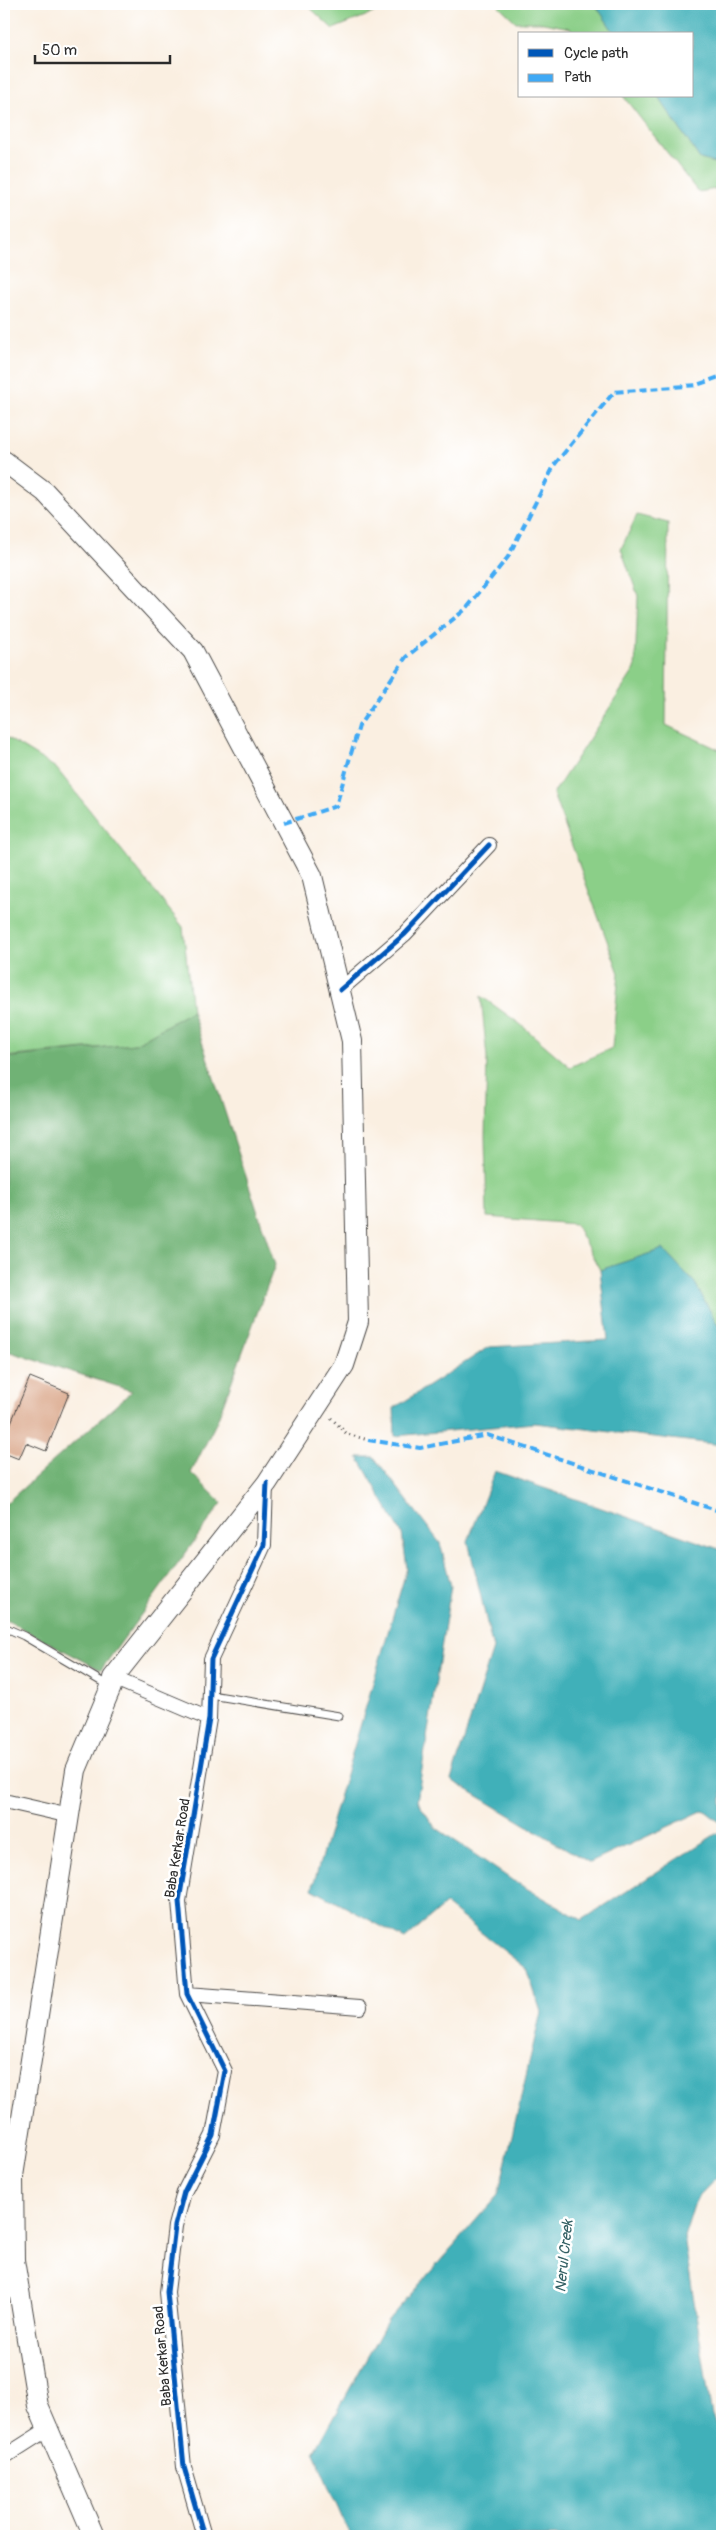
<svg xmlns="http://www.w3.org/2000/svg" width="726" height="2540" viewBox="0 0 726 2540" font-family="Pangolin,sans-serif">
<style>
.green{fill:#8bcf88;stroke:#5b7d5a}
.forest{fill:#70b274;stroke:#4e6e50}
.water{fill:#40b0b9;stroke:#366e72}
.building{fill:#d9a486}
.lines{fill:none;stroke-linecap:round;stroke-linejoin:round}
.lane-casing{stroke:#4a4846;stroke-width:9}
.street-casing{stroke:#4a4846;stroke-width:16}
.secondary-casing{stroke:#4a4846;stroke-width:22}
.path{stroke:#4a4846;stroke-width:3;stroke-dasharray:1 4;stroke-linecap:butt}
.lane{stroke:#fff;stroke-width:7}
.street{stroke:#fff;stroke-width:14}
.secondary{stroke:#fff;stroke-width:20}
.quiet{stroke:#3fa9f5;stroke-width:4;stroke-dasharray:8 4;stroke-linecap:butt}
.cycleway-casing{stroke:#fff;stroke-width:8}
.cycleway{stroke:#0057b8;stroke-width:5}
.labels{text-anchor:middle;stroke-width:5;stroke-linejoin:round;paint-order:stroke}
.street-label{font-size:14px;fill:#2b2b2b;stroke:#fff}
.water-label{font-size:15px;font-style:italic;fill:#336064;stroke:#fff}
</style>
<rect width="100%" height="100%" fill="#fff"/>
<filter id="ink" filterUnits="userSpaceOnUse"><feTurbulence type="fractalNoise" baseFrequency=".02" numOctaves="2"/><feDisplacementMap in="SourceGraphic" scale="10" xChannelSelector="R" yChannelSelector="G"/><feConvolveMatrix kernelMatrix="1 2 1 2 8 2 1 2 1" color-interpolation-filters="sRGB"/></filter>
<filter id="wash" filterUnits="userSpaceOnUse"><feTurbulence type="fractalNoise" baseFrequency=".0096" numOctaves="4" result="noise"/><feDisplacementMap in="SourceGraphic" scale="20" xChannelSelector="R" yChannelSelector="G"/><feGaussianBlur stdDeviation="1.12" result="paint"/><feColorMatrix in="noise" values="0 0 0 0 0 0 0 0 0 0 0 0 0 0 0 0 0 1.4 0 .05"/><feComposite in="paint" operator="in"/></filter>
<g filter="url(#wash)">
<rect width="100%" height="100%" fill="#faefe1"/>
<path class="green" d="M306,4H384L373,13L333,29Z
M497,4H595L615,34H575L570,28L538,22H516Z
M623,96H658L700,159L722,165V188L698,192Z
M637,515L668,523L666,725L722,751V1333L695,1283L663,1249L600,1270L575,1224L487,1217L485,1137L487,1058L481,996L520,1024L570,1067L612,1048L619,973L553,794L635,669L638,596L621,549Z
M4,736L56,768L183,927L192,1011L135,1044L4,1057Z"/>
<path class="forest" d="M192,1011L275,1265L217,1421L191,1473L222,1503L101,1670L4,1619V1505L132,1391L4,1350V1058L135,1044Z"/>
<path class="water" d="M595,4H722V165L700,159L658,96H692V34H615Z
M663,1249L695,1283L722,1333V1445L535,1423L395,1436L394,1408L489,1347L608,1340L600,1270Z
M358,1457H374L440,1543L451,1586L417,1801L435,1827L512,1880L582,1920L722,1830V2172L696,2199L684,2237L712,2416L722,2438V2536H350L314,2453L388,2320L498,2195L541,2012L527,1969L445,1904L405,1939L312,1889L407,1568L402,1534Z
M495,1471L722,1550V1824L704,1810L590,1863L451,1780L493,1649L468,1541Z"/>
<g id="blocks">
<path class="building" d="M30,1377L69,1393L46,1451L26,1443L19,1459L4,1453V1422L10,1425Z"/>
</g>
</g>
<g filter="url(#ink)">
<use href="#blocks" fill-opacity="0" stroke="#4a4846" stroke-width="1"/>
<g class="lines">
<defs>
<path id="lane" d="M4,1627L24,1636L109,1686
M211,1695L339,1716"/>
<path id="street" d="M340,990L405,934L489,845
M113,1678L209,1719
M4,1801L70,1816
M187,1994L360,2007
M4,2457L48,2429
M204,2536L184,2467L167,2292L175,2226L184,2192L213,2135L225,2071L187,1994L179,1901L209,1719L211,1659L264,1545L266,1484"/>
<path id="secondary" d="M4,461L45,492L193,651L312,876L352,1041L358,1322L344,1365L267,1483L113,1678L111,1687L76,1770L13,2176L14,2260L38,2406L94,2536"/>
</defs>
<use href="#lane" class="lane-casing"/>
<use href="#street" class="street-casing"/>
<use href="#secondary" class="secondary-casing"/>
<path class="path" d="M331,1418L347,1434L368,1440"/>
<use href="#lane" class="lane"/>
<use href="#street" class="street"/>
<use href="#secondary" class="secondary"/>
<path class="quiet" d="M284,823L336,806L359,726L406,657L466,609L508,557L555,464L614,392L697,385L722,376
M368,1440L420,1448L487,1435L722,1512"/>
<defs>
<path id="cycleway" d="M340,990L405,934L489,845
M204,2536L184,2467L167,2292L175,2226L184,2192L213,2135L225,2071L187,1994L179,1901L209,1719L211,1659L264,1545L267,1483"/>
</defs>
<use href="#cycleway" class="cycleway-casing"/>
<use href="#cycleway" class="cycleway"/>
</g>
</g>
<g class="labels">
<g class="street-label">
<text transform="translate(177 1848) rotate(-81)" y="5">Baba Kerkar Road</text>
<text transform="translate(162 2356) rotate(-95)" y="5">Baba Kerkar Road</text>
</g>
<g class="water-label">
<text transform="translate(564 2256) rotate(-84)" y="5">Nerul Creek</text>
</g>
</g>
<rect width="726" height="2540" fill="none" stroke="#fff" stroke-width="20"/>
<rect x="518" y="32" width="175" height="65" fill="#ffffff" stroke="#aaaaaa"/>
<rect x="528" y="49" width="25" height="8" fill="#0057b8" stroke="#aaaaaa"/>
<text x="564" y="58" font-size="15" fill="#2b2b2b">Cycle path</text>
<rect x="528" y="74" width="25" height="8" fill="#3fa9f5" stroke="#aaaaaa"/>
<text x="564" y="82" font-size="15" fill="#2b2b2b">Path</text>
<path d="M35 55v8h135v-8" fill="none" stroke="#2b2b2b" stroke-width="2.5"/>
<text x="42" y="55" font-size="15" fill="#2b2b2b" stroke="#ffffff" stroke-width="4" paint-order="stroke">50 m</text>
</svg>
